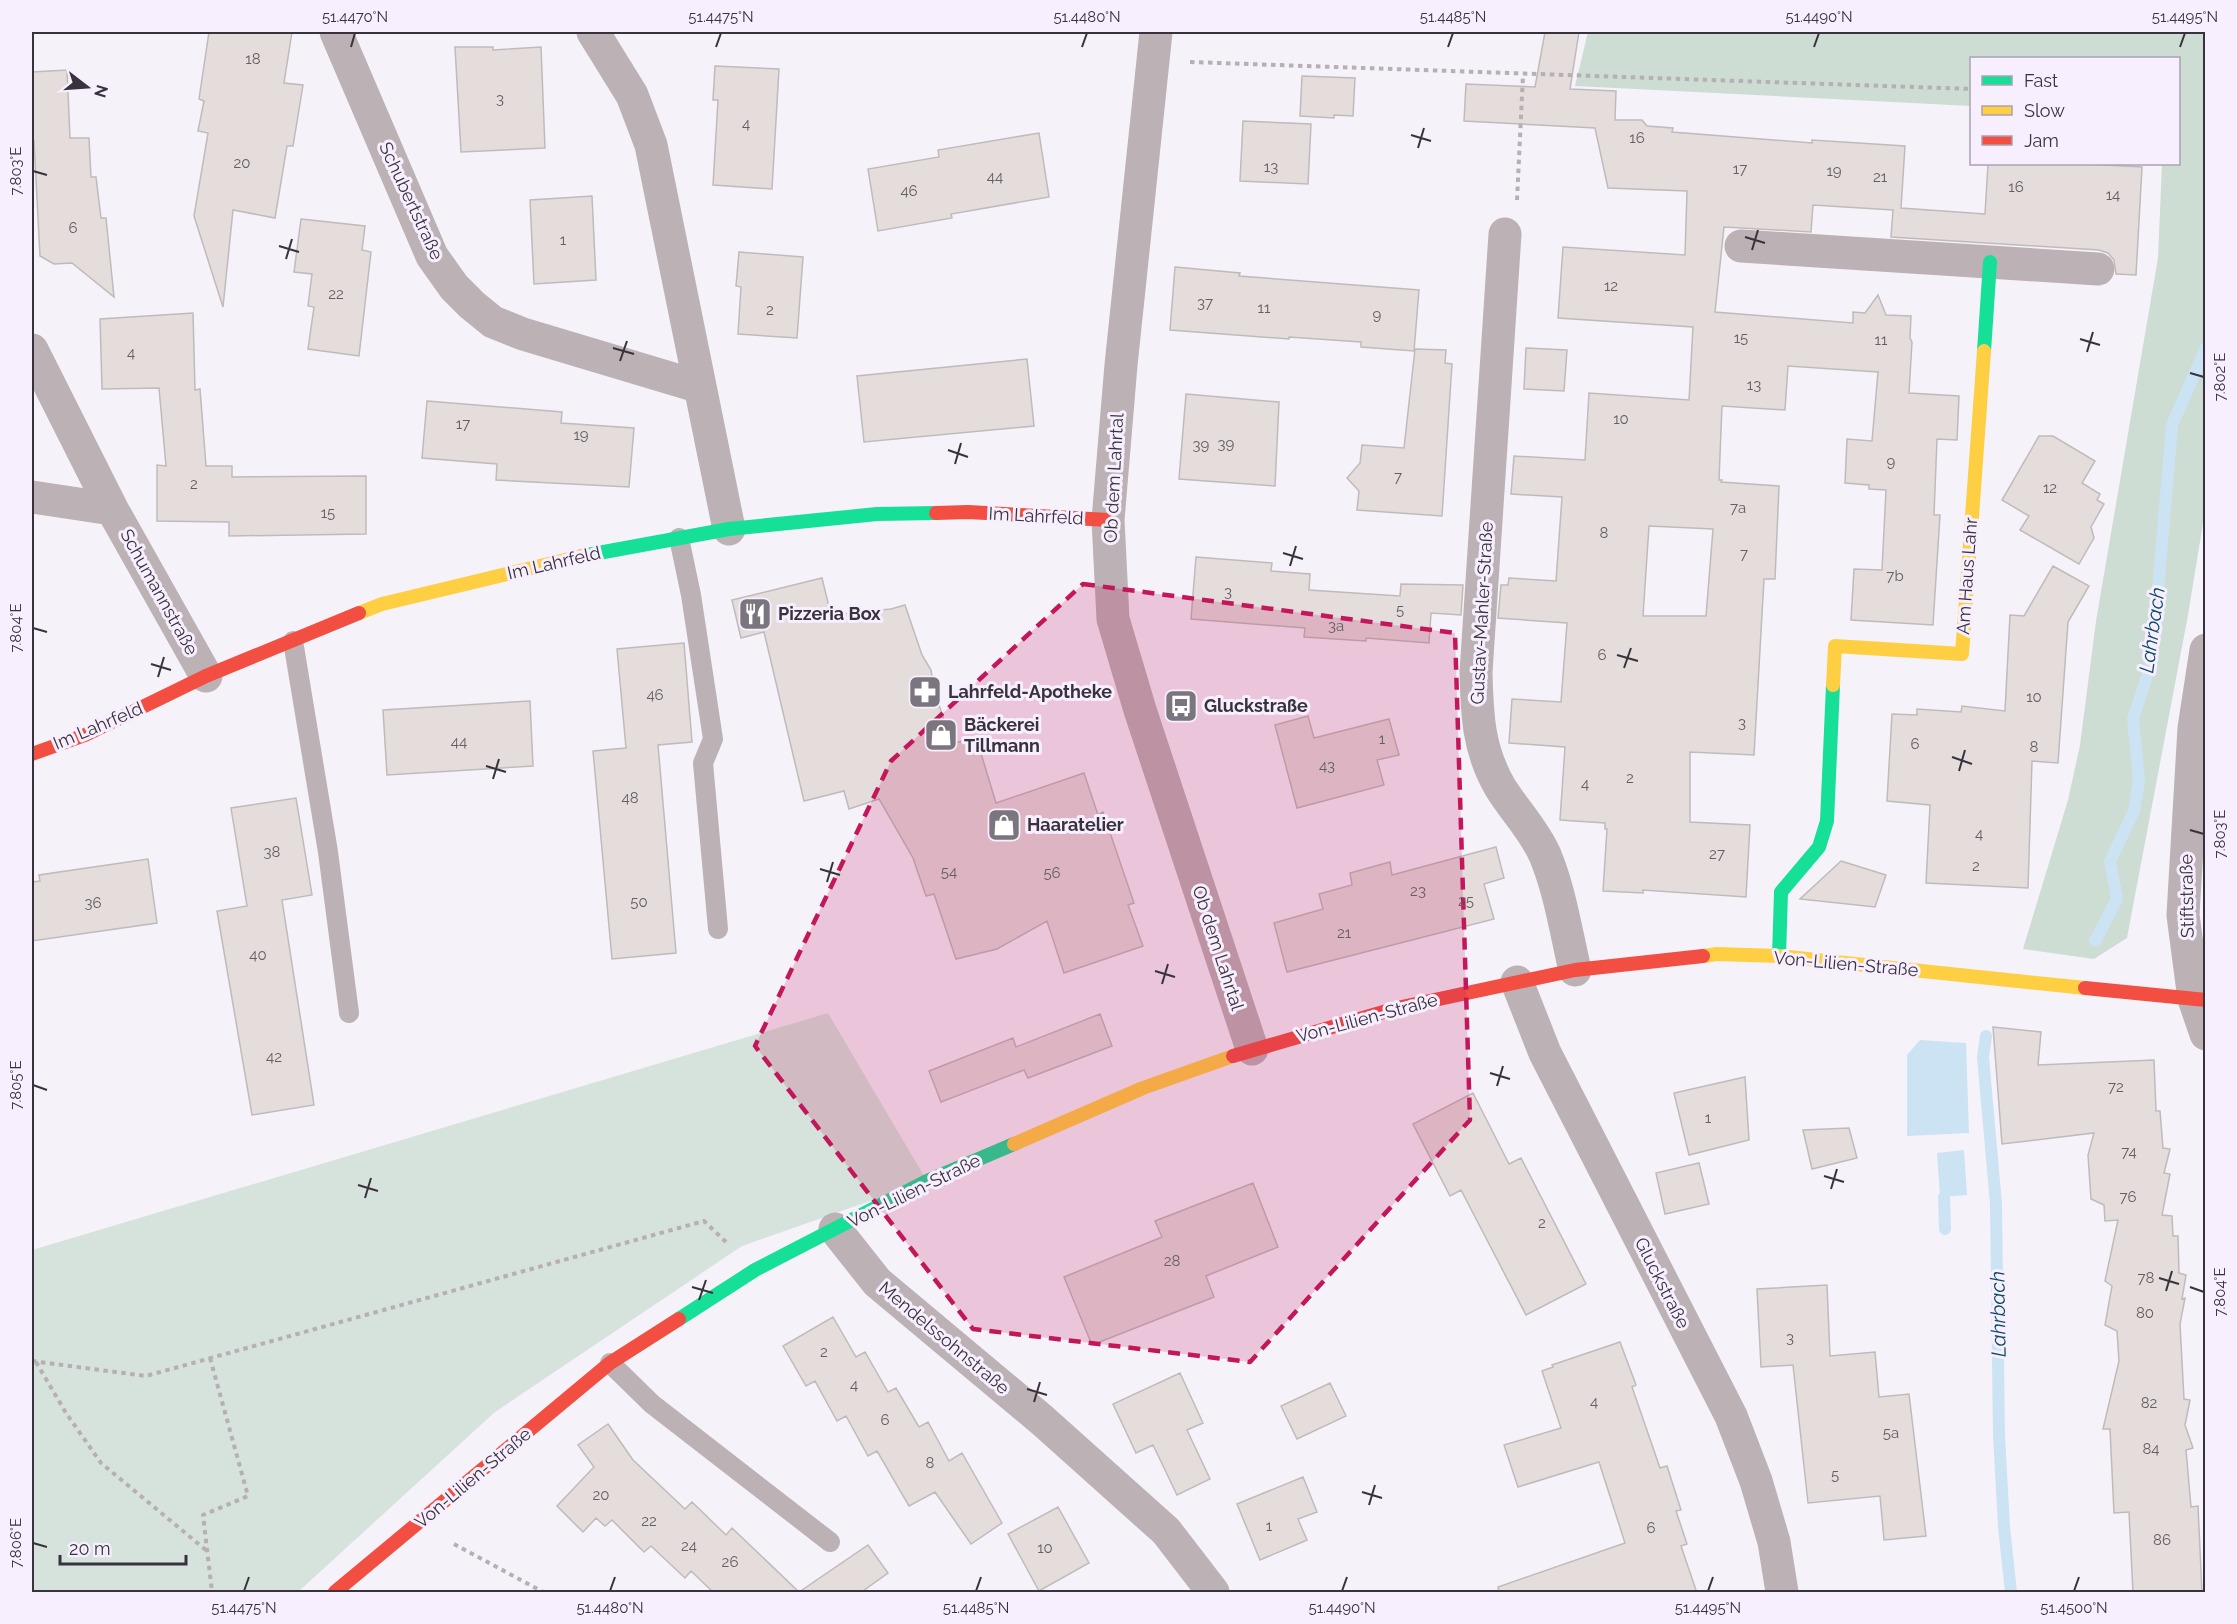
<svg xmlns="http://www.w3.org/2000/svg" width="2237" height="1624" viewBox="0 0 2237 1624" font-family="Raleway,sans-serif">
<style>
.green{fill:#d6e3dc}
.forest{fill:#cdddd4}
.water{fill:#cce3f3}
.lines{fill:none;stroke-linecap:round;stroke-linejoin:round}
.stream{stroke:#cce3f3;stroke-width:12}
.building{fill:#e4dddc;stroke:#c0babb;stroke-width:1.5;fill-rule:evenodd}
.path{stroke:#b7afb3;stroke-width:4;stroke-dasharray:4.5 4.5;stroke-linecap:butt}
.lane{stroke:#bcb1b4;stroke-width:20}
.street{stroke:#bcb1b4;stroke-width:33}
.fast{stroke:#16e098;stroke-width:14}
.slow{stroke:#ffcf43;stroke-width:14}
.jam{stroke:#f24e42;stroke-width:14}
.marked{fill:#c2185b;fill-opacity:0.2;stroke:#c2185b;stroke-width:4.5;stroke-dasharray:12 8;stroke-linejoin:round}
.ticks{fill:none;stroke:#38323c;stroke-width:2}
.labels{text-anchor:middle;stroke-width:6;stroke-linejoin:round;paint-order:stroke}
.number-label{font-size:15px;fill:#645e65}
.street-label{font-size:18px;fill:#38323c;stroke:#f7eefe}
.poi-label{font-size:18px;font-weight:bold;fill:#38323c;stroke:#f7eefe;text-anchor:start}
.water-label{font-size:20px;font-style:italic;fill:#084965;stroke:#f7eefe}
.neatline{fill:none;stroke:#38323c;stroke-width:2}
.ticks-label{font-size:15px;text-anchor:middle;fill:#38323c}
</style>
<rect width="100%" height="100%" fill="#f6f2fa"/>
<path class="green" d="M828,1013L927,1181L742,1246L495,1412L298,1592H32V1250Z"/>
<path class="forest" d="M1588,32H2205V511L2188,615L2127,938L2094,959L2023,949L2068,800L2080,745L2096,621L2158,258L2162,164H2178V58H1972L1971,106L1575,86Z"/>
<path class="water" d="M1920,1040L1966,1043L1969,1133L1907,1136V1055Z
M1964,1150L1967,1195L1940,1197L1937,1153Z"/>
<g class="lines">
<path class="stream" d="M2095,941L2117,899L2110,861L2134,811L2139,780L2133,719L2152,661L2172,425L2206,348
M1986,1036L1983,1057L1996,1204L1999,1436L2004,1527L2011,1592
M1944,1197L1945,1229"/>
</g>
<path class="building" d="M209,32H292L284,83L303,85L293,146H287L275,218L233,210L223,307L194,216L208,133L198,131L204,101L199,99Z
M1545,32H1579L1570,89L1616,91L1615,120H1642L1647,126L1673,128L1672,132L1812,143V140L1905,146L1901,208L1985,214L1988,164H2086L2142,167L2136,275L2116,274L2114,260L2108,253L2099,250L1891,237L1893,210L1813,205L1811,232L1724,227L1715,312L1853,323V312L1865,313L1878,295L1886,315L1911,316L1910,338L1912,342L1909,393L1959,396L1957,440L1937,439L1934,515H1940L1933,625L1851,620L1854,569L1882,570L1886,490L1869,489V485L1845,483L1847,439L1872,441L1878,372L1788,366L1785,410L1722,406L1719,480H1722L1721,482L1779,486L1775,579H1764L1754,755L1690,752V822L1750,825L1746,897L1643,890V893L1603,891L1607,829H1605V823L1560,820L1565,747L1509,743L1512,699L1561,702L1567,623L1498,618L1501,585H1508L1509,578L1556,581L1562,497L1511,494L1514,456L1585,460L1589,393L1689,400L1693,327L1558,318L1563,247L1685,255L1687,191L1608,188L1595,128L1464,121L1466,84L1535,87ZM1649,526L1713,529L1706,616H1643Z
M455,47H493V50L541,47L545,148L461,152Z
M715,66L779,69L772,189L713,185L718,100H713Z
M67,70L70,138H89L91,177H96L101,218H106L114,297L72,263L54,264L40,256L34,141H32V72Z
M1302,76L1355,78L1353,116L1334,115V118L1300,116Z
M1243,121L1311,124L1308,184L1240,181Z
M1039,133L1049,197L951,214L952,218L878,231L868,169L939,157L938,150Z
M592,196L596,280L534,284L530,200Z
M301,219L365,226L362,250L371,252L359,356L308,349L314,307L308,306L312,274L294,272Z
M739,252L803,257L797,338L738,334L741,287L736,286Z
M1175,267L1240,273L1239,276L1419,290L1414,351L1361,347V342L1289,337V339L1170,330Z
M193,313L195,390L200,389L206,466H232V477L366,476V534L229,536V522L157,521V465L166,466L159,388L102,389L100,319Z
M1526,348L1567,350L1564,391L1524,389Z
M1415,349L1446,350L1445,363L1452,364L1442,516L1357,510L1359,491L1347,478L1360,463L1362,445L1404,448Z
M1027,359L1034,426L864,442L857,376Z
M1186,394L1279,402L1275,486L1179,479Z
M427,401L562,412L561,423L634,428L629,487L496,480L497,464L422,458Z
M2039,436H2053L2095,461L2082,483L2100,494L2097,500L2104,504L2091,527L2094,538L2079,564L2020,530L2029,516L2002,500Z
M1196,557L1272,563L1271,571L1310,574L1309,590L1400,596L1401,584L1463,585L1461,615L1431,613L1429,643L1366,638V641L1304,637L1305,628L1191,619Z
M2053,566L2089,586L2068,622L2058,763L2032,761L2028,888L1926,883L1930,805L1887,801L1892,714L1917,715V709L1961,712L1962,706L2005,711L2010,615L2024,616Z
M822,578L831,615L891,609L905,605L922,655L931,670L935,693L952,744L976,737L996,803L1084,773L1098,815L1103,812L1134,903L1128,905L1143,946L1064,973L1047,921L997,949L956,959L934,894L926,896L913,858L879,799L849,809L844,791L804,801L764,632L741,638L732,600Z
M684,643L692,742L658,745L676,953L612,959L593,751L626,748L617,649Z
M530,701L533,766L387,775L383,710Z
M1308,716L1314,738L1389,719L1399,755L1377,760L1384,785L1297,808L1275,725Z
M296,798L312,895L282,900L314,1105L252,1115L217,911L247,906L231,808Z
M1496,847L1504,878L1484,884L1494,919L1287,972L1274,923L1323,909L1319,894L1352,885L1350,873L1390,862L1392,875Z
M148,859L157,923L32,941V882L40,881L39,875Z
M1841,861L1886,875L1875,907L1800,899Z
M1100,1014L1112,1046L1028,1078L1024,1070L941,1102L929,1071L1013,1038L1016,1047Z
M1993,1027L2041,1032L2038,1065L2154,1060L2156,1111H2160L2163,1148L2170,1149L2164,1173L2170,1174L2162,1215L2172,1216L2173,1236H2178L2179,1273L2186,1275L2182,1299L2185,1298L2180,1324L2184,1399L2190,1400L2185,1425L2193,1448L2186,1450L2191,1507L2198,1506L2202,1593H2133L2129,1512L2114,1513L2110,1429H2103L2119,1361L2117,1331L2105,1325L2112,1286L2105,1281L2118,1220L2105,1221L2104,1205L2091,1199L2088,1155L2094,1133L2002,1144Z
M1745,1077L1749,1140L1689,1155L1674,1093Z
M1473,1093L1509,1164L1521,1158L1586,1284L1526,1315L1461,1190L1450,1196L1413,1124Z
M1849,1128L1857,1158L1812,1169L1803,1130Z
M1699,1163L1709,1204L1665,1214L1656,1173Z
M1253,1183L1278,1247L1206,1276L1214,1297L1092,1345L1064,1277L1162,1237L1155,1221Z
M1827,1285L1830,1356L1875,1352L1879,1397L1909,1394L1926,1536L1884,1540L1880,1496L1808,1503L1793,1365L1761,1367L1757,1289Z
M833,1317L856,1357L865,1352L888,1392L896,1388L919,1427L928,1422L949,1461L962,1453L1002,1523L971,1544L935,1492L909,1506L877,1451L868,1456L846,1416L837,1421L815,1381L806,1386L783,1346Z
M1620,1342L1636,1385L1632,1387L1660,1468L1667,1466L1681,1510L1676,1511L1687,1544L1681,1546L1697,1593H1499L1498,1587L1625,1543L1599,1462L1518,1487L1504,1445L1561,1428L1542,1371L1553,1367L1552,1365Z
M1180,1373L1203,1423L1187,1430L1210,1479L1177,1495L1153,1445L1136,1453L1113,1404Z
M1330,1383L1346,1416L1297,1439L1281,1406Z
M608,1424L633,1460L685,1509L692,1502L726,1535L732,1528L799,1592L868,1545L888,1573L860,1593H714L691,1571L685,1578L651,1546L644,1552L612,1520L605,1526L596,1518L583,1532L557,1506L594,1467L578,1445Z
M1303,1477L1317,1512L1298,1519L1307,1540L1260,1560L1237,1504Z
M1058,1507L1089,1563L1039,1591L1008,1534Z"/>
<g class="lines">
<path class="path" d="M1190,62L1972,89
M1517,200L1523,75
M210,1358L248,1496L203,1515L212,1592
M32,1361L146,1376L704,1221L726,1242
M36,1362L66,1413L101,1463L207,1551
M454,1544L543,1592"/>
<path class="lane" d="M679,538L691,595L713,739L703,763L718,929
M293,641L328,852L349,1013
M610,1363L652,1404L830,1542"/>
<path class="street" d="M336,32L432,256L454,287L472,305L493,322L523,334L700,387
M593,32L632,95L651,145L729,529
M1156,32L1121,365L1108,520L1113,619L1140,710L1252,1049
M1505,234L1476,672C1477,714 1478,749 1500,787C1514,810 1534,830 1545,855C1560,891 1566,932 1575,970
M1741,246L2098,269
M32,350L112,509L206,676
M32,497L112,509
M2206,650L2194,728L2183,915L2194,999L2206,1034
M1517,982L1545,1053L1731,1416L1756,1481L1774,1542L1782,1592
M835,1229L877,1282L1042,1420L1166,1531L1213,1592"/>
<path class="fast" d="M1984,351L1990,262
M582,556L729,529L877,514L936,513
M1779,956L1781,892L1819,847L1827,821L1833,685
M679,1319L755,1270L927,1181L1014,1144"/>
<path class="slow" d="M359,613L382,604L582,556
M1833,685L1835,646L1962,654L1984,351
M1703,956L1717,954L1779,956L2085,988
M1014,1144L1143,1088L1233,1056"/>
<path class="jam" d="M936,513L968,512L1108,520
M32,754L85,735L206,676L359,613
M2085,988L2206,1000
M1233,1056L1397,1008L1575,970L1703,956
M335,1592L610,1363L679,1319"/>
</g>
<path class="marked" d="M1083,584L1455,633L1470,1120L1250,1362L973,1329L755,1046L891,761Z"/>
<path class="ticks" d="M351,47L355,33M716,47L721,33M1082,47L1087,33M1448,47L1453,33M1814,47L1819,33M2180,47L2185,33M1411,135L1431,141M1418,148L1424,128M33,171L47,175M1745,237L1765,243M279,246L299,252M1752,250L1758,230M286,259L292,239M2080,339L2100,345M613,348L634,354M2087,352L2093,332M620,361L627,341M2190,373L2204,377M948,450L968,457M955,464L961,443M1283,553L1303,559M1290,566L1296,546M33,628L47,632M1617,655L1638,661M151,664L171,670M1624,668L1631,648M158,677L164,657M1952,757L1972,764M486,766L506,772M1959,771L1965,750M493,779L499,759M2190,830L2204,834M820,869L840,875M827,882L833,862M1155,971L1175,977M1162,984L1168,964M1490,1073L1510,1079M33,1085L47,1090M1497,1086L1503,1066M1824,1176L1844,1182M358,1185L378,1191M1831,1189L1837,1169M365,1198L371,1178M2159,1278L2179,1284M692,1287L713,1293M2190,1287L2204,1292M2166,1291L2172,1271M699,1300L706,1280M1027,1389L1047,1395M1034,1402L1040,1382M1362,1492L1382,1498M1369,1505L1375,1485M33,1543L47,1547M244,1591L249,1577M610,1591L615,1577M976,1591L981,1577M1342,1591L1347,1577M1708,1591L1713,1577M2074,1591L2079,1577"/>
<defs>
<symbol id="restaurant-square" viewBox="-11 -11 22 22"><rect x="-9" y="-9" width="18" height="18" rx="4" fill="#7a757e" stroke="#f7eefe"/><path d="M-5-6h1v4h1v-4h1v4h1v-4h1v5L-1.5 .5V6h-2V.5L-5-1ZM5-6V6H3V1.5H1.5Q1.5-4 5-6Z" fill="#fff"/></symbol>
<symbol id="pharmacy-square" viewBox="-11 -11 22 22"><rect x="-9" y="-9" width="18" height="18" rx="4" fill="#7a757e" stroke="#f7eefe"/><path d="M-2-6h4v4h4v4h-4v4h-4v-4h-4v-4h4Z" fill="#fff"/></symbol>
<symbol id="bus-square" viewBox="-11 -11 22 22"><rect x="-9" y="-9" width="18" height="18" rx="4" fill="#7a757e" stroke="#f7eefe"/><path d="M-5-6H5V4H4V6H2V4H-2V6H-4V4H-5ZM-3.5-4V0h7V-4ZM-3.5 1.2v1.5H-2V1.2ZM2 1.2v1.5H3.5V1.2Z" fill="#fff"/></symbol>
<symbol id="shop-square" viewBox="-11 -11 22 22"><rect x="-9" y="-9" width="18" height="18" rx="4" fill="#7a757e" stroke="#f7eefe"/><path d="M-5-2.5h2.3a2.7 3.5 0 0 1 5.4 0H5L5.5 6h-11ZM-1.5-2.5h3a1.5 2.3 0 0 0-3 0Z" fill="#fff"/></symbol>
</defs>
<g fill-rule="evenodd">
<use href="#restaurant-square" x="736" y="595" width="38" height="38"/>
<use href="#pharmacy-square" x="906" y="673" width="38" height="38"/>
<use href="#bus-square" x="1162" y="687" width="38" height="38"/>
<use href="#shop-square" x="922" y="716" width="38" height="38"/>
<use href="#shop-square" x="985" y="806" width="38" height="38"/>
</g>
<g class="labels">
<g class="number-label">
<text x="253" y="64">18</text>
<text x="500" y="104">3</text>
<text x="746" y="129">4</text>
<text x="1637" y="143">16</text>
<text x="242" y="168">20</text>
<text x="1271" y="172">13</text>
<text x="1740" y="174">17</text>
<text x="1834" y="176">19</text>
<text x="995" y="182">44</text>
<text x="1880" y="182">21</text>
<text x="2016" y="192">16</text>
<text x="909" y="196">46</text>
<text x="2113" y="200">14</text>
<text x="73" y="233">6</text>
<text x="563" y="245">1</text>
<text x="1611" y="291">12</text>
<text x="336" y="299">22</text>
<text x="1205" y="308">37</text>
<text x="1264" y="313">11</text>
<text x="770" y="315">2</text>
<text x="1377" y="320">9</text>
<text x="1741" y="343">15</text>
<text x="1881" y="345">11</text>
<text x="131" y="358">4</text>
<text x="1754" y="390">13</text>
<text x="1621" y="424">10</text>
<text x="463" y="429">17</text>
<text x="581" y="440">19</text>
<text x="1226" y="449">39</text>
<text x="1201" y="450">39</text>
<text x="1891" y="467">9</text>
<text x="1398" y="482">7</text>
<text x="194" y="489">2</text>
<text x="2050" y="493">12</text>
<text x="1738" y="513">7a</text>
<text x="328" y="518">15</text>
<text x="1604" y="538">8</text>
<text x="1744" y="559">7</text>
<text x="1895" y="581">7b</text>
<text x="1228" y="597">3</text>
<text x="1400" y="615">5</text>
<text x="1336" y="631">3a</text>
<text x="1602" y="660">6</text>
<text x="655" y="700">46</text>
<text x="2034" y="702">10</text>
<text x="1742" y="728">3</text>
<text x="1382" y="744">1</text>
<text x="459" y="747">44</text>
<text x="1915" y="749">6</text>
<text x="2034" y="752">8</text>
<text x="1327" y="771">43</text>
<text x="1630" y="783">2</text>
<text x="1585" y="789">4</text>
<text x="630" y="803">48</text>
<text x="1979" y="839">4</text>
<text x="272" y="857">38</text>
<text x="1717" y="859">27</text>
<text x="1976" y="871">2</text>
<text x="949" y="877">54</text>
<text x="1052" y="878">56</text>
<text x="1418" y="896">23</text>
<text x="1466" y="906">25</text>
<text x="639" y="907">50</text>
<text x="93" y="908">36</text>
<text x="1344" y="938">21</text>
<text x="258" y="960">40</text>
<text x="274" y="1062">42</text>
<text x="2116" y="1092">72</text>
<text x="1708" y="1123">1</text>
<text x="2129" y="1157">74</text>
<text x="2128" y="1202">76</text>
<text x="1542" y="1228">2</text>
<text x="1172" y="1266">28</text>
<text x="2146" y="1283">78</text>
<text x="2145" y="1318">80</text>
<text x="1790" y="1343">3</text>
<text x="824" y="1357">2</text>
<text x="854" y="1390">4</text>
<text x="1594" y="1407">4</text>
<text x="2149" y="1408">82</text>
<text x="885" y="1425">6</text>
<text x="1891" y="1438">5a</text>
<text x="2151" y="1454">84</text>
<text x="930" y="1468">8</text>
<text x="1835" y="1480">5</text>
<text x="601" y="1500">20</text>
<text x="649" y="1526">22</text>
<text x="1269" y="1531">1</text>
<text x="1651" y="1533">6</text>
<text x="2162" y="1545">86</text>
<text x="689" y="1551">24</text>
<text x="1045" y="1553">10</text>
<text x="730" y="1567">26</text>
</g>
<g class="street-label">
<text transform="translate(411 201) rotate(65)" y="6">Schubertstraße</text>
<text transform="translate(1114 478) rotate(-87)" y="6">Ob dem Lahrtal</text>
<text transform="translate(1036 516) rotate(3)" y="6">Im Lahrfeld</text>
<text transform="translate(554 563) rotate(-13)" y="6">Im Lahrfeld</text>
<text transform="translate(1967 576) rotate(-86)" y="6">Am Haus Lahr</text>
<text transform="translate(159 592) rotate(61)" y="6">Schumannstraße</text>
<text transform="translate(1482 613) rotate(-87)" y="6">Gustav-Mahler-Straße</text>
<text transform="translate(98 726) rotate(-23)" y="6">Im Lahrfeld</text>
<text transform="translate(2187 896) rotate(-91)" y="6">Stiftstraße</text>
<text transform="translate(1218 948) rotate(72)" y="6">Ob dem Lahrtal</text>
<text transform="translate(1846 964) rotate(5)" y="6">Von-Lilien-Straße</text>
<text transform="translate(1367 1018) rotate(-15)" y="6">Von-Lilien-Straße</text>
<text transform="translate(914 1191) rotate(-26)" y="6">Von-Lilien-Straße</text>
<text transform="translate(1662 1283) rotate(63)" y="6">Gluckstraße</text>
<text transform="translate(944 1338) rotate(40)" y="6">Mendelssohnstraße</text>
<text transform="translate(473 1478) rotate(-40)" y="6">Von-Lilien-Straße</text>
</g>
<g class="poi-label">
<text x="778" y="620">Pizzeria Box</text>
<text x="948" y="698">Lahrfeld-Apotheke</text>
<text x="1204" y="712">Gluckstraße</text>
<text x="964" y="731">Bäckerei<tspan x="964" dy="21">Tillmann</tspan></text>
<text x="1027" y="831">Haaratelier</text>
</g>
<g class="water-label">
<text transform="translate(2152 630) rotate(-82)" y="7">Lahrbach</text>
<text transform="translate(1998 1314) rotate(-91)" y="7">Lahrbach</text>
</g>
</g>
<rect width="2237" height="1624" fill="none" stroke="#f7eefe" stroke-width="66"/>
<rect x="1970" y="57" width="210" height="108" fill="#f7eefe" stroke="#aba3b0" stroke-width="1.5"/>
<rect x="1982" y="76" width="30" height="9" fill="#16e098" stroke="#aba3b0" stroke-width="1.5"/>
<text x="2024" y="87" font-size="18" fill="#38323c">Fast</text>
<rect x="1982" y="106" width="30" height="9" fill="#ffcf43" stroke="#aba3b0" stroke-width="1.5"/>
<text x="2024" y="117" font-size="18" fill="#38323c">Slow</text>
<rect x="1982" y="136" width="30" height="9" fill="#f24e42" stroke="#aba3b0" stroke-width="1.5"/>
<text x="2024" y="147" font-size="18" fill="#38323c">Jam</text>
<g transform="translate(87 87) rotate(107)" stroke="#f7eefe" stroke-width="4.5" paint-order="stroke">
<path d="M0-4.5L10 22L0 15L-10 22Z" fill="#38323c"/>
<text y="-9" font-size="16" font-weight="bold" text-anchor="middle" fill="#38323c">N</text>
</g>
<path d="M60 1555v9h126v-9" fill="none" stroke="#38323c" stroke-width="3"/>
<text x="69" y="1555" font-size="18" fill="#38323c" stroke="#f7eefe" stroke-width="4.5" paint-order="stroke">20 m</text>
<rect x="33" y="33" width="2171" height="1558" class="neatline"/>
<g class="ticks-label">
<text x="355" y="22">51.4470°N</text>
<text x="721" y="22">51.4475°N</text>
<text x="1087" y="22">51.4480°N</text>
<text x="1453" y="22">51.4485°N</text>
<text x="1819" y="22">51.4490°N</text>
<text x="2185" y="22">51.4495°N</text>
<text transform="translate(16 171) rotate(-90)" y="5">7.803°E</text>
<text transform="translate(2220 377) rotate(-90)" y="5">7.802°E</text>
<text transform="translate(16 628) rotate(-90)" y="5">7.804°E</text>
<text transform="translate(2220 834) rotate(-90)" y="5">7.803°E</text>
<text transform="translate(16 1085) rotate(-90)" y="5">7.805°E</text>
<text transform="translate(2220 1292) rotate(-90)" y="5">7.804°E</text>
<text transform="translate(16 1543) rotate(-90)" y="5">7.806°E</text>
<text x="244" y="1613">51.4475°N</text>
<text x="610" y="1613">51.4480°N</text>
<text x="976" y="1613">51.4485°N</text>
<text x="1342" y="1613">51.4490°N</text>
<text x="1708" y="1613">51.4495°N</text>
<text x="2074" y="1613">51.4500°N</text>
</g>
</svg>
